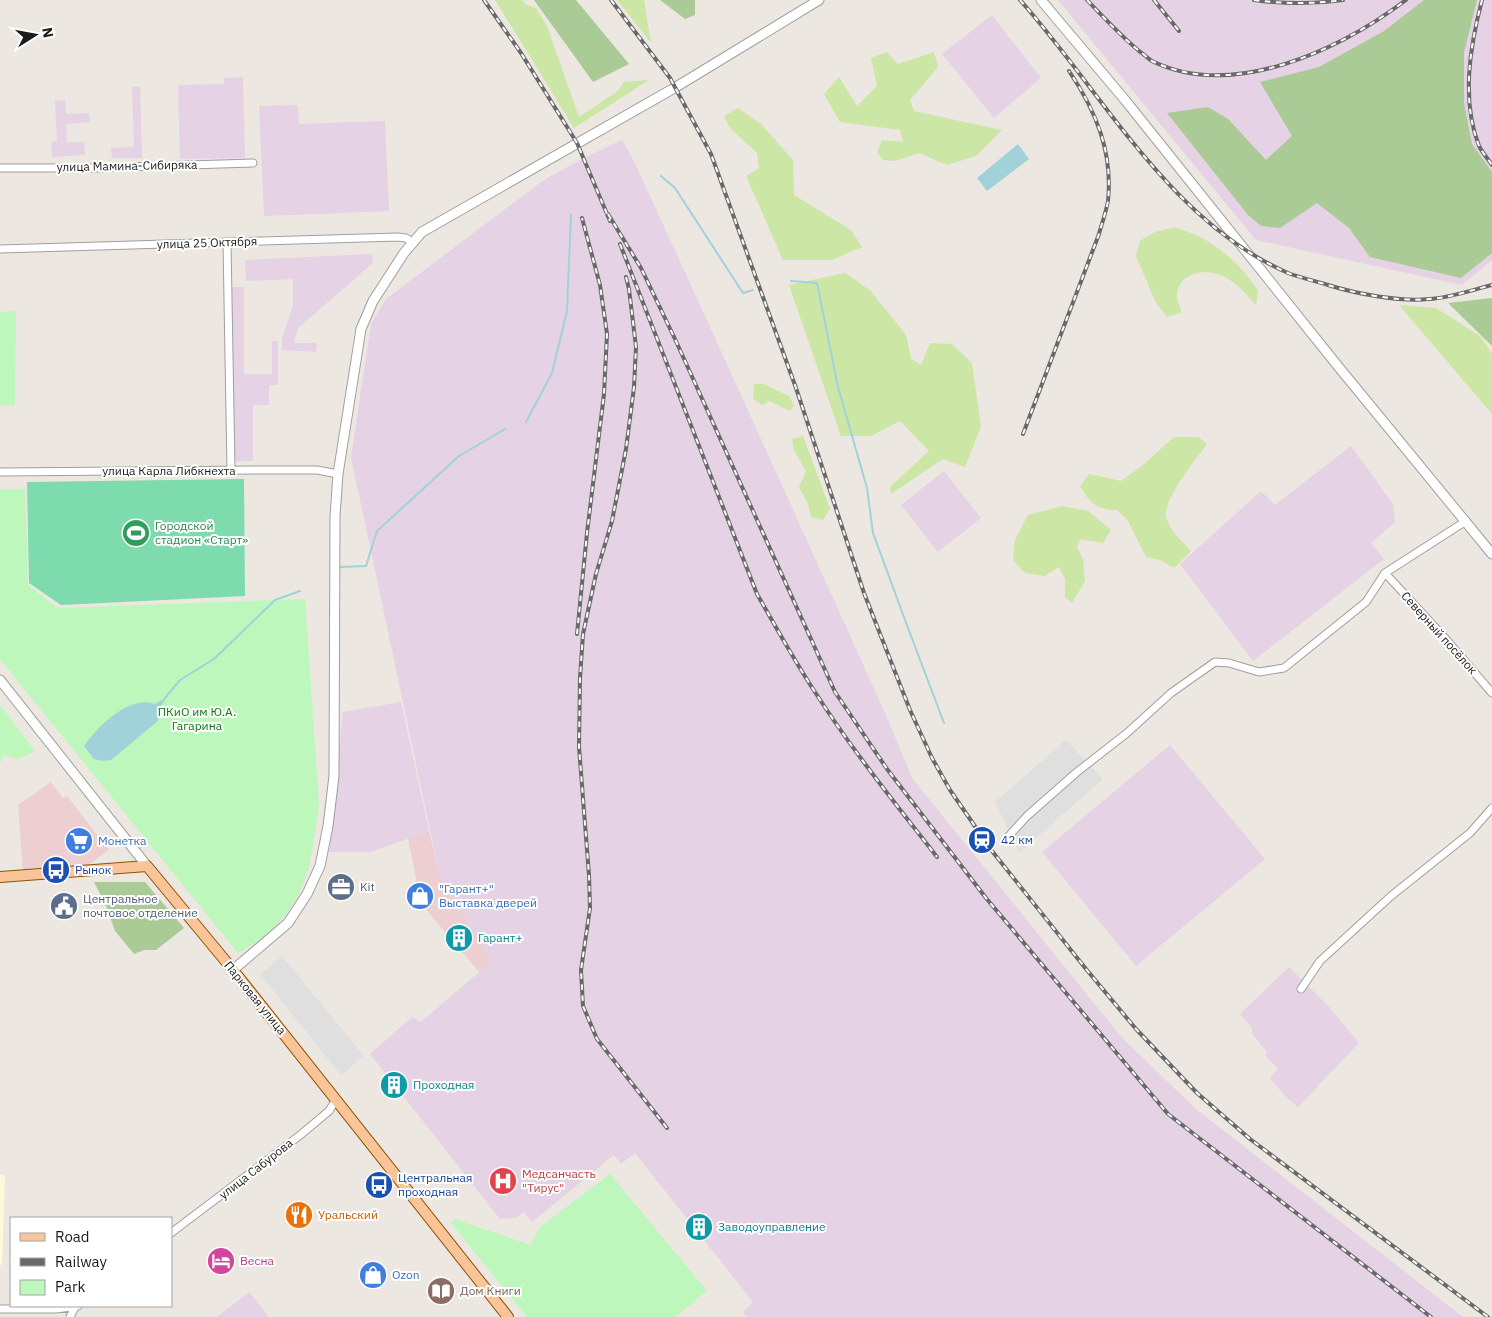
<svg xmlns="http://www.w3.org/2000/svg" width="1492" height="1317" viewBox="0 0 1492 1317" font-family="'IBM Plex Sans',sans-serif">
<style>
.commercial{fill:#edcfd1}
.industrial{fill:#e5d2e4}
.education{fill:#fefad7}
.grass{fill:#cce6a6}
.forest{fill:#aacb95}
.park{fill:#bdf7bc}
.pitch{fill:#7edbae}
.parking{fill:#dfdfdf}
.water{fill:#a1d2da}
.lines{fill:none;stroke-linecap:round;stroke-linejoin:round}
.stream{stroke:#a1d2da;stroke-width:2}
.minor-casing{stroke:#9f9f9f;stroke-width:9}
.tertiary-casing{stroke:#9f9f9f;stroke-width:11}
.primary-casing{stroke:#8e5203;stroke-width:12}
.minor{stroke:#fff;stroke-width:7}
.tertiary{stroke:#fff;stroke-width:9}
.primary{stroke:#f9c598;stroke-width:10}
.rail-casing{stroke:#696969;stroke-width:4}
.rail{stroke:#fff;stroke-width:2;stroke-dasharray:5.5;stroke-linecap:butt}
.labels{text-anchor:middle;stroke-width:4;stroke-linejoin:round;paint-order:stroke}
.street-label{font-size:12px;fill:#1b1b1b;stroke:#fff}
.leisure-label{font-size:12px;fill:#27864d;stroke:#fff;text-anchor:start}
.park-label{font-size:12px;fill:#0f740d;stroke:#fff}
.transit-label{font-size:12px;fill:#164399;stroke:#fff;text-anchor:start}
.shop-label{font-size:12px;fill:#366cbe;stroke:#fff;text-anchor:start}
.service-label{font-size:12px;fill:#4e5e75;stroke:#fff;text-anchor:start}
.culture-label{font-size:12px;fill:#0d838f;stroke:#fff;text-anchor:start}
.health-label{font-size:12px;fill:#be3a42;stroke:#fff;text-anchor:start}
.food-label{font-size:12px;fill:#c56008;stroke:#fff;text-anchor:start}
.hotel-label{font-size:12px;fill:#b23c85;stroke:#fff;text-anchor:start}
.education-label{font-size:12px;fill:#785e54;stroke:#fff;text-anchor:start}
</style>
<rect width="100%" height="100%" fill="#ece7e0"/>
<path class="commercial" d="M51,782L63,798L67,796L109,850L86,867L23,871L18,805Z
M429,831L440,877L492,961L479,972L412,893L418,888L408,838Z"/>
<path class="industrial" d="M1058,0H1492V260L1462,285L1256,240Z
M992,15L1041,78L994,118L942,54Z
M243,77L245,158L180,159L178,85L224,84V78Z
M132,87H140L142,158H112L111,148L134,147Z
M65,100L66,114L89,113L90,122L66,124L67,142H84L85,155L52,157L51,142L57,141L55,101Z
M298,105L299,124L385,121L389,211L264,216L259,106Z
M622,140L634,161L736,384L886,715L912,778L1123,1039L1196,1109L1463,1317H747L743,1312L753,1302L635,1153L621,1164L614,1155L532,1222L524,1212L516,1218L500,1219L370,1054L412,1017L421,1022L492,961L440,877L351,457L371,324L386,299L544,180L584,158Z
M372,254L373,263L298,328L294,343H317L316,352L282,350V338L293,306V279L246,281L245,260Z
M232,287H244V374H272V341H278V385H269V405H253V461H233Z
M1351,446L1393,504L1395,522L1371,543L1384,559L1253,661L1180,564L1261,491L1275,505Z
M944,471L981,518L938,552L901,505Z
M401,702L429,831L371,852H329L343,712Z
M1170,745L1265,859L1136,966L1042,852Z
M1289,967L1329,1007L1359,1043L1298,1107L1285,1096L1270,1078L1278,1069L1265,1055L1267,1052L1253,1035L1251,1026L1240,1014Z
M249,1292L269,1317H217Z"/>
<path class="education" d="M0,1175H5L2,1265H0Z"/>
<path class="grass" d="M495,0H522L527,5L536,8L547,26L579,117L618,91L624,82L649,80L574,128Z
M617,0H644L651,43Z
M887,52L898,64L934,52L938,67L910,100L914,111L1002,130L976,156L947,165L919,153L895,161L883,160L877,152L882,140L903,142L900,130L840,122L824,94L839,77L857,106L877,86L871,58Z
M738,108L761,124L793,160L794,195L851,230L862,247L832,260H783L746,176L759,168L757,153L729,127L724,116Z
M1174,227C1181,230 1189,232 1196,235C1221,247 1244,268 1258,291L1256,305C1245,293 1233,278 1217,274C1200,269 1179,275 1177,294C1176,299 1180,307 1182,312L1167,317L1156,303L1136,256L1140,241L1155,232Z
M845,273L870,290L906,335L911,359L921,365L930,343L952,344L972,363L981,427L965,467L943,459L891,494L890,487L929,451L900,421L871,436H841L789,285Z
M1399,305L1436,308L1480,336L1492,354V414Z
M754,384H764L789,396L794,406L790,411L769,401L762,405L753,399Z
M803,436L830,509L823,520L811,517L808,504L799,487L806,471L794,450L792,439Z
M1174,437H1198L1207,444C1196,459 1164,498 1166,516C1168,529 1183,542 1191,551L1174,568L1160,560L1146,557L1127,519L1117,510C1096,510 1090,503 1080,486L1089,474L1121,481L1144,464Z
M1062,506L1088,511L1111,530L1103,543L1081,539L1077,546L1083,559L1085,581L1072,603L1065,597V579L1059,567L1045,576L1025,573L1013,560L1015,540L1028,515Z"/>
<path class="forest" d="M534,0H576L629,64L593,82Z
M660,0H695V15L685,19Z
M1424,0H1477L1464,53V103L1472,144L1492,172V253L1461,278L1370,257L1349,228L1317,203L1280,228L1261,226L1248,215L1167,113L1208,107L1228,119L1266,160L1292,136L1260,82L1319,67L1384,31Z
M1492,298V346L1448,303Z
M94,882H145L184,928L156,950H144L134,954L115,931L107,908Z"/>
<path class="park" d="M16,311L15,405L0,406V312Z
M0,489H25L28,585L57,608L305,599L319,804L318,812C315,830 313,849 309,866C299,905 274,935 238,953L0,659Z
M0,705L35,751L19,759L4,755L0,763Z
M610,1174L707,1291L675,1317H527L451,1223L455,1219L530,1245L540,1227Z"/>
<path class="pitch" d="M244,479L245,596L61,605L29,583L27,482Z"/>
<path class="parking" d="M1066,740L1103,779L1019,853L995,802Z
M282,956L364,1056L341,1075L260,974Z"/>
<path class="water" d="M1018,144L1029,159L987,191L977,178Z
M167,697L158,710V721L111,760L103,761L94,759L84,746C97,727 130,694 155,704Z"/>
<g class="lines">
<path class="stream" d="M661,176L675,188L743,293L753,290
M791,281L817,283L838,387L867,488L873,533L908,628L944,723
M526,422L552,373L567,311L571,215
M341,567L366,566L377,531L459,456L505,429
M165,698L180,680L214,659L275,600L300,591"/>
<defs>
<path id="minor" d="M0,168H93L253,163
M227,242L231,470
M0,249L397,237L406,238L412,242
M0,472L260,470H317L338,474
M1385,573L1444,637L1492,693
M1007,838L1027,816L1077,772L1127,733L1171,693L1215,662L1229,663L1259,672L1284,668L1366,602L1385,573L1466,521
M1301,989L1320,961L1391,896L1470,833L1492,808
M171,1233L299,1136L329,1111L336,1100
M0,1309H56L78,1306
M70,1317L75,1307"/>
<path id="tertiary" d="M1041,0L1125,100L1337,365L1492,554
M0,680L147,866
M233,970L288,923L307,894L320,866L328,826L334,776L335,516L338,474L361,329L373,301L404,253L422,232L676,87L819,0"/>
<path id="primary" d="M0,877L147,866L233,970L508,1317"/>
</defs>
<use href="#minor" class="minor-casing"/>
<use href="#tertiary" class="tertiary-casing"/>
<use href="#primary" class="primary-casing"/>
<use href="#minor" class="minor"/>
<use href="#tertiary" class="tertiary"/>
<use href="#primary" class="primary"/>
<defs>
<path id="rail" d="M484,0L521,53L577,143L610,221
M611,0L670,78L711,154L796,388L864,593L910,710L932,758L950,790L992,851L1086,969L1136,1029L1197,1093L1250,1139L1488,1317
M1020,0C1103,93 1169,221 1288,273C1301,278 1315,281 1328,285C1357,294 1400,302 1429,299C1449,298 1472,290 1492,285
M1087,0C1104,18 1120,35 1139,51C1144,54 1149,60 1154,62C1235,100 1341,49 1406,0
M1154,0L1179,31
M1254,0C1283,4 1315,4 1343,0
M1482,0C1470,46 1461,100 1479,146C1482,152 1488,159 1492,165
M608,214L641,268L675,339L835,692L887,769L986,898L1168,1114L1431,1317
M620,244L757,594C776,627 794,660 815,692C852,750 895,803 937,857
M626,277L629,289L636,347L634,387L626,449L612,521L596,574L583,634L580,678L579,747L589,875L590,908L581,970L583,1006L597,1039L667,1128
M1023,434L1099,234C1102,223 1106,212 1108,201C1113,152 1096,111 1069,71
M577,634L587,533L604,394L607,334L600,285L582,218"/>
</defs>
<use href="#rail" class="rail-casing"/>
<use href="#rail" class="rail"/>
</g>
<defs>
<symbol id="stadium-disc" viewBox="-11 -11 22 22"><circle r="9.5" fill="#2e9e5b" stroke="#fff"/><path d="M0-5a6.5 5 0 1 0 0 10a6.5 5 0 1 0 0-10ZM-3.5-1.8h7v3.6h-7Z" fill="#fff"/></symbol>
<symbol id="station-disc" viewBox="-11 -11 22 22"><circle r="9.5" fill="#1a4fb4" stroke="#fff"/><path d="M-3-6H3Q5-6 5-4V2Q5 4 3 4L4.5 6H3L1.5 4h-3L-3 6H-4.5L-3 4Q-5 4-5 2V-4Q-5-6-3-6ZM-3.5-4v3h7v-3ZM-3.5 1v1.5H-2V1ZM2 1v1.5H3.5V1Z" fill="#fff"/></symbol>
<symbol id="supermarket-disc" viewBox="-11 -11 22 22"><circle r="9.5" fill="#3f7fe0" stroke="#fff"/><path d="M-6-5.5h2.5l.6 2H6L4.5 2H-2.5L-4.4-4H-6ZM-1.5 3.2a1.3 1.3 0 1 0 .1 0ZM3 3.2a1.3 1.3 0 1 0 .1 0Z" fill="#fff"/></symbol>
<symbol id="bus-disc" viewBox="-11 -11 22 22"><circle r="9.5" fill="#1a4fb4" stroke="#fff"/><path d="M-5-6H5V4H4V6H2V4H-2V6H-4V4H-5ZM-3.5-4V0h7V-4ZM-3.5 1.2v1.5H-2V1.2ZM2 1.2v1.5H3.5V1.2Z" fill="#fff"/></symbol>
<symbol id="office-disc" viewBox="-11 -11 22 22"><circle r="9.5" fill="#5c6f8a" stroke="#fff"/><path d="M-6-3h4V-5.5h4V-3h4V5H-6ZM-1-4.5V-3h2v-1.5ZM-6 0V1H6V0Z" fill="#fff"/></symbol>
<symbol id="shop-disc" viewBox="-11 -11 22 22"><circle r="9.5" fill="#3f7fe0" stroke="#fff"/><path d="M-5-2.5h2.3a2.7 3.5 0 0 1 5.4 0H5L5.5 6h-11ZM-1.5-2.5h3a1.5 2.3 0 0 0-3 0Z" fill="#fff"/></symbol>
<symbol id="civic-disc" viewBox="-11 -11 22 22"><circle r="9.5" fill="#5c6f8a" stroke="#fff"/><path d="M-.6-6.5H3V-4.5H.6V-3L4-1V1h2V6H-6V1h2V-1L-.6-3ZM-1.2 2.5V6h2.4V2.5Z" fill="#fff"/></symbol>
<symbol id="building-disc" viewBox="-11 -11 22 22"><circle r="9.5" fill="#0f9aa8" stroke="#fff"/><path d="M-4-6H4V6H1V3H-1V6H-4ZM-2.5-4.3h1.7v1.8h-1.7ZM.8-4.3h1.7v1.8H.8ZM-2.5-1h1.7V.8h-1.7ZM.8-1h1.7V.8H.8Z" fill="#fff"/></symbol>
<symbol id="hospital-disc" viewBox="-11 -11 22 22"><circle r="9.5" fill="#e0444e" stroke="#fff"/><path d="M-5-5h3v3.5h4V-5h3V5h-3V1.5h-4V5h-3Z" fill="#fff"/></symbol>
<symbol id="restaurant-disc" viewBox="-11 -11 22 22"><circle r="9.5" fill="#e8710a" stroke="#fff"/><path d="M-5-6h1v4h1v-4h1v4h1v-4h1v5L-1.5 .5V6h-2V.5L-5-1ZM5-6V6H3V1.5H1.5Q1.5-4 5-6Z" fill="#fff"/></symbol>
<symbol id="hotel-disc" viewBox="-11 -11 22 22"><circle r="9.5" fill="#d1479c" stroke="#fff"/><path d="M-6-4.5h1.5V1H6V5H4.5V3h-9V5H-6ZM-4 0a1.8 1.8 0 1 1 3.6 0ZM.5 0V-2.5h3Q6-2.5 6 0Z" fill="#fff"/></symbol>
<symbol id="library-disc" viewBox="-11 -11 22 22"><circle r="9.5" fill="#8d6e63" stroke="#fff"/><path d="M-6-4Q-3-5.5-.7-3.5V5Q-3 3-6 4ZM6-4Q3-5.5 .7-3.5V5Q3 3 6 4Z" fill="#fff"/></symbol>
</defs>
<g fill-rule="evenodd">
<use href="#stadium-disc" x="120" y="517" width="32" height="32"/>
<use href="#station-disc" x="966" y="824" width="32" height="32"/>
<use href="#supermarket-disc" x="63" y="825" width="32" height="32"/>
<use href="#bus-disc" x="40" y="854" width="32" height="32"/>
<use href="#office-disc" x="325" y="871" width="32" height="32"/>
<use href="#shop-disc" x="404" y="880" width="32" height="32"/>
<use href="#civic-disc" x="48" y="890" width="32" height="32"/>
<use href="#building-disc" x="443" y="922" width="32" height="32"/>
<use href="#building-disc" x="378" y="1069" width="32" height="32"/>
<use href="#hospital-disc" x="487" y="1165" width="32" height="32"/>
<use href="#bus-disc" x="363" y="1169" width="32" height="32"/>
<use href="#restaurant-disc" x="283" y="1199" width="32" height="32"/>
<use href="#building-disc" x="683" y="1211" width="32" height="32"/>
<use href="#hotel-disc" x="205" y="1245" width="32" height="32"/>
<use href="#shop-disc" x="357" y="1259" width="32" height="32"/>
<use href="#library-disc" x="425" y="1275" width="32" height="32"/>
</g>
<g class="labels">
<g class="street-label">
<text transform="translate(127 166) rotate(-1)" y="4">улица Мамина-Сибиряка</text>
<text transform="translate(207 243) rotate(-2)" y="4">улица 25 Октября</text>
<text x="169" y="475">улица Карла Либкнехта</text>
<text transform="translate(1439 633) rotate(48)" y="4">Северный посёлок</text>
<text transform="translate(255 998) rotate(51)" y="4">Парковая улица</text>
<text transform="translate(256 1169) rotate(-38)" y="4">улица Сабурова</text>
</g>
<g class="leisure-label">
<text x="155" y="530">Городской<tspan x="155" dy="14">стадион «Старт»</tspan></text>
</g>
<g class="park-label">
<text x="197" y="716">ПКиО им Ю.А.<tspan x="197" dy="14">Гагарина</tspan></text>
</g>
<g class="transit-label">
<text x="1001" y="844">42 км</text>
<text x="75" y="874">Рынок</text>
<text x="398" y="1182">Центральная<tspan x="398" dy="14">проходная</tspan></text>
</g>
<g class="shop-label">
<text x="98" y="845">Монетка</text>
<text x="439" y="893">"Гарант+"<tspan x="439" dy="14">Выставка дверей</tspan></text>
<text x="392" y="1279">Ozon</text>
</g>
<g class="service-label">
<text x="360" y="891">Kit</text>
<text x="83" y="903">Центральное<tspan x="83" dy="14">почтовое отделение</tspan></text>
</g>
<g class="culture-label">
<text x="478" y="942">Гарант+</text>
<text x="413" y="1089">Проходная</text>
<text x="718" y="1231">Заводоуправление</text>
</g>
<g class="health-label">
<text x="522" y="1178">Медсанчасть<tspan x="522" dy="14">"Тирус"</tspan></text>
</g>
<g class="food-label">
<text x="318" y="1219">Уральский</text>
</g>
<g class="hotel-label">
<text x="240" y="1265">Весна</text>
</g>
<g class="education-label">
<text x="460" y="1295">Дом Книги</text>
</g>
</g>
<rect x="10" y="1217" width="162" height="90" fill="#ffffff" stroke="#a4a4a4"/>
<rect x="20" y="1233" width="25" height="8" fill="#f9c598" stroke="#a4a4a4"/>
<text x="55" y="1242" font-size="15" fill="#1b1b1b">Road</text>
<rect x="20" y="1258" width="25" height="8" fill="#696969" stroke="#a4a4a4"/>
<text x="55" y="1267" font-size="15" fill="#1b1b1b">Railway</text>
<rect x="20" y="1280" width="25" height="15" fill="#bdf7bc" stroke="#a4a4a4"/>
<text x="55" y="1292" font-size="15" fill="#1b1b1b">Park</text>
<g transform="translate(35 35) rotate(79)" stroke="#ffffff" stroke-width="4" paint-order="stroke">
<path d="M0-4L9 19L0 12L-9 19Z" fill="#1b1b1b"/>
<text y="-8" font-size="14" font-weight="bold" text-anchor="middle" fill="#1b1b1b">N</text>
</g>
</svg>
